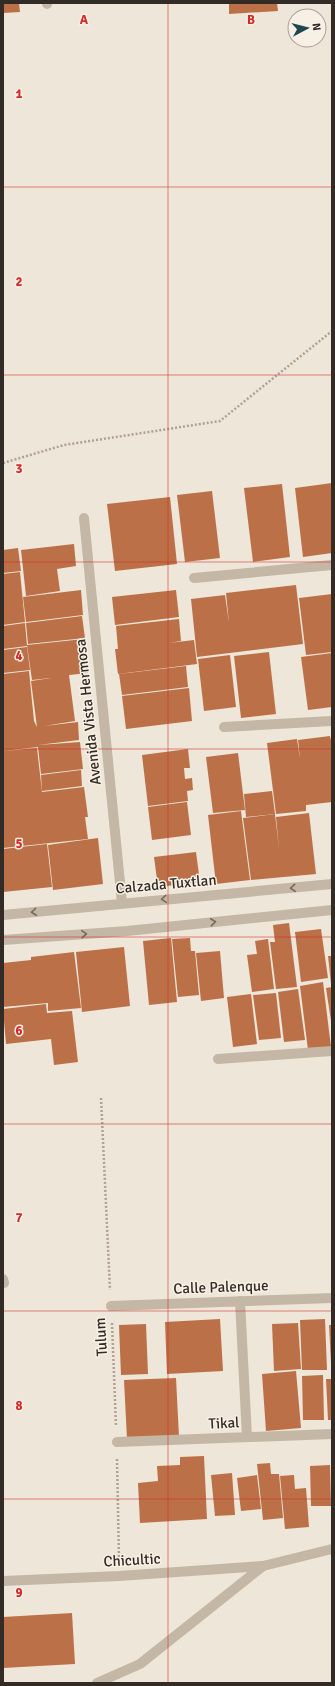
<svg xmlns="http://www.w3.org/2000/svg" width="335" height="1686" viewBox="0 0 335 1686" font-family="Signika,sans-serif">
<style>
.building{fill:#bc7048}
.lines{fill:none;stroke-linecap:round;stroke-linejoin:round}
.path{stroke:#b1a190;stroke-width:2.5;stroke-dasharray:2 2;stroke-linecap:butt}
.street{stroke:#c5b7a5;stroke-width:10}
.oneway{stroke:#746a5f}
.grid{fill:none;stroke:#d62828;stroke-width:1;stroke-opacity:0.55}
.labels{text-anchor:middle;stroke-width:3;stroke-linejoin:round;paint-order:stroke}
.street-label{font-size:15px;fill:#322b26;stroke:#f7f0e4}
.grid-label{font-size:13px;text-anchor:middle;font-weight:bold;fill:#d62828;stroke:#f7f0e4;stroke-width:3;stroke-linejoin:round;paint-order:stroke}
</style>
<rect width="100%" height="100%" fill="#eee6d8"/>
<path class="building" d="M3,3H19L20,12L3,13Z
M229,3H277L278,11L229,14Z
M332,483V553L303,557L295,488Z
M282,484L290,557L253,562L244,488Z
M212,491L220,558L185,562L177,495Z
M170,497L177,564L115,571L107,504Z
M74,544L76,566L57,569L60,591L26,596L21,550Z
M18,548L21,571L3,573V550Z
M20,572L25,622L3,625V574Z
M296,585L303,644L197,657L191,599L225,595L229,623L226,593Z
M81,590L83,615L26,622L23,597Z
M176,590L179,617L115,625L112,597Z
M332,594V652L306,655L299,598Z
M82,616L85,638L28,644L26,623Z
M179,619L181,641L169,643L194,640L197,664L118,674L115,649H118L116,626Z
M25,623L27,646L3,649V626Z
M84,639L88,673L69,675L75,721L44,726L78,722L79,740L38,745L80,742L83,769L41,774L38,747L3,751V674L29,671L34,721L37,727L31,681L51,678L32,680L27,645Z
M27,647L30,670L3,673V650Z
M269,652L276,714L241,718L234,656Z
M332,653V707L308,710L301,657Z
M230,655L236,707L204,711L198,659Z
M186,666L188,687L122,695L119,674Z
M189,688L192,721L126,729L122,696Z
M330,736L332,745V802L306,805V811L276,814L267,743L297,739L300,759L298,740Z
M37,748L42,792L84,787L88,817H85L88,839L3,848V776L13,775L3,776V751Z
M188,749L190,768H184L185,779L192,778L193,790L187,791L188,801L148,806L142,755Z
M238,753L245,810L213,813L206,757Z
M81,770L82,786L42,791L41,775Z
M272,791L275,814L246,817L244,794Z
M187,802L191,835L152,840L148,807Z
M241,811L250,880L216,884L208,815Z
M309,813L316,874L251,880L243,818L275,814L279,849L276,817Z
M98,838L103,884L53,890L48,845Z
M47,844L52,887L3,892V849Z
M196,852L200,882L158,887L154,857Z
M289,923L297,987L276,989L270,942H275L273,925Z
M321,929L328,978L301,982L295,932Z
M171,938L177,1002L149,1005L143,941Z
M190,938L191,951H195L199,995L178,997L172,939Z
M268,939L274,989L252,992L247,955L257,954L255,941Z
M124,947L130,1006L82,1012L76,952Z
M220,951L224,998L201,1001L196,953Z
M74,952L81,1008L48,1011V1003L3,1007V963L31,960V957Z
M328,956H332V983L331,984Z
M323,982L331,1047L308,1050L300,986Z
M332,987V1021H331L326,988Z
M298,989L305,1040L284,1042L278,992Z
M276,993L281,1038L259,1040L253,995Z
M251,994L257,1044L233,1047L227,997Z
M46,1004L47,1013L72,1011L78,1062L54,1065L51,1039L6,1044L3,1009Z
M220,1319L223,1371L167,1374L165,1322Z
M325,1319L327,1370H302L300,1320Z
M298,1323L301,1369L274,1371L272,1324Z
M146,1324L148,1374L121,1375L119,1325Z
M329,1325H332V1363H331Z
M296,1371L301,1428L266,1431L262,1374Z
M323,1375L324,1420H303L302,1376Z
M176,1378L179,1437L127,1439L124,1380Z
M326,1379H332V1420H328Z
M204,1456L207,1519L140,1523L138,1483L158,1481L157,1466L180,1465V1457Z
M270,1463L271,1474H279L283,1518L263,1520L257,1464Z
M330,1465L331,1506H311L310,1466Z
M232,1473L235,1515L215,1516L211,1475Z
M257,1475L261,1509L241,1511L237,1478Z
M294,1475L295,1489L306,1488L309,1527L285,1529L280,1476Z
M72,1613L75,1664L3,1668V1617Z"/>
<g class="lines">
<path class="path" d="M3,463L64,445L220,421L332,331
M101,1098L110,1290
M112,1323L116,1426
M117,1459L119,1560"/>
<path class="street" d="M47,3V4
M84,518L122,903
M194,578L332,565
M224,727L332,721
M3,915L332,884
M3,940L127,931L332,910
M218,1059L332,1051
M3,1279L4,1283
M240,1301L247,1437
M111,1306L332,1298
M117,1442L332,1434
M3,1581L119,1576L263,1566L332,1549
M97,1683L140,1664L263,1566"/>
</g>
<defs><path id="oneway-chevron" d="M-2-3.5L2.5 0L-2 3.5" fill="none" stroke-width="1.6" stroke-linecap="round" stroke-linejoin="round"/></defs>
<g class="oneway">
<use href="#oneway-chevron" transform="translate(293 888) rotate(175)"/>
<use href="#oneway-chevron" transform="translate(164 899) rotate(175)"/>
<use href="#oneway-chevron" transform="translate(34 912) rotate(174)"/>
<use href="#oneway-chevron" transform="translate(213 922) rotate(-6)"/>
<use href="#oneway-chevron" transform="translate(84 934) rotate(-4)"/>
</g>
<path class="grid" d="M168,3V1683M3,187H332M3,375H332M3,562H332M3,749H332M3,937H332M3,1124H332M3,1311H332M3,1499H332"/>
<g class="labels">
<g class="street-label">
<text transform="translate(88 712) rotate(-96)" y="5">Avenida Vista Hermosa</text>
<text transform="translate(166 884) rotate(-5)" y="5">Calzada Tuxtlan</text>
<text transform="translate(221 1287) rotate(-2)" y="5">Calle Palenque</text>
<text transform="translate(101 1337) rotate(-93)" y="5">Tulum</text>
<text transform="translate(224 1423) rotate(-3)" y="5">Tikal</text>
<text transform="translate(132 1560) rotate(-3)" y="5">Chicultic</text>
</g>
</g>
<g class="grid-label">
<text x="84" y="24">A</text>
<text x="251" y="24">B</text>
<text x="19" y="98">1</text>
<text x="19" y="286">2</text>
<text x="19" y="473">3</text>
<text x="19" y="660">4</text>
<text x="19" y="848">5</text>
<text x="19" y="1035">6</text>
<text x="19" y="1222">7</text>
<text x="19" y="1410">8</text>
<text x="19" y="1597">9</text>
</g>
<rect width="335" height="1686" fill="none" stroke="#322b26" stroke-width="8"/>
<g transform="translate(307 28) rotate(83)"><circle r="19" fill="#f7f0e4" stroke="#a8a198"/>
<path d="M0-3L7 15L0 10L-7 15Z" fill="#1f474f"/>
<text y="-6" font-size="11" font-weight="bold" text-anchor="middle" fill="#322b26">N</text>
</g>
</svg>
